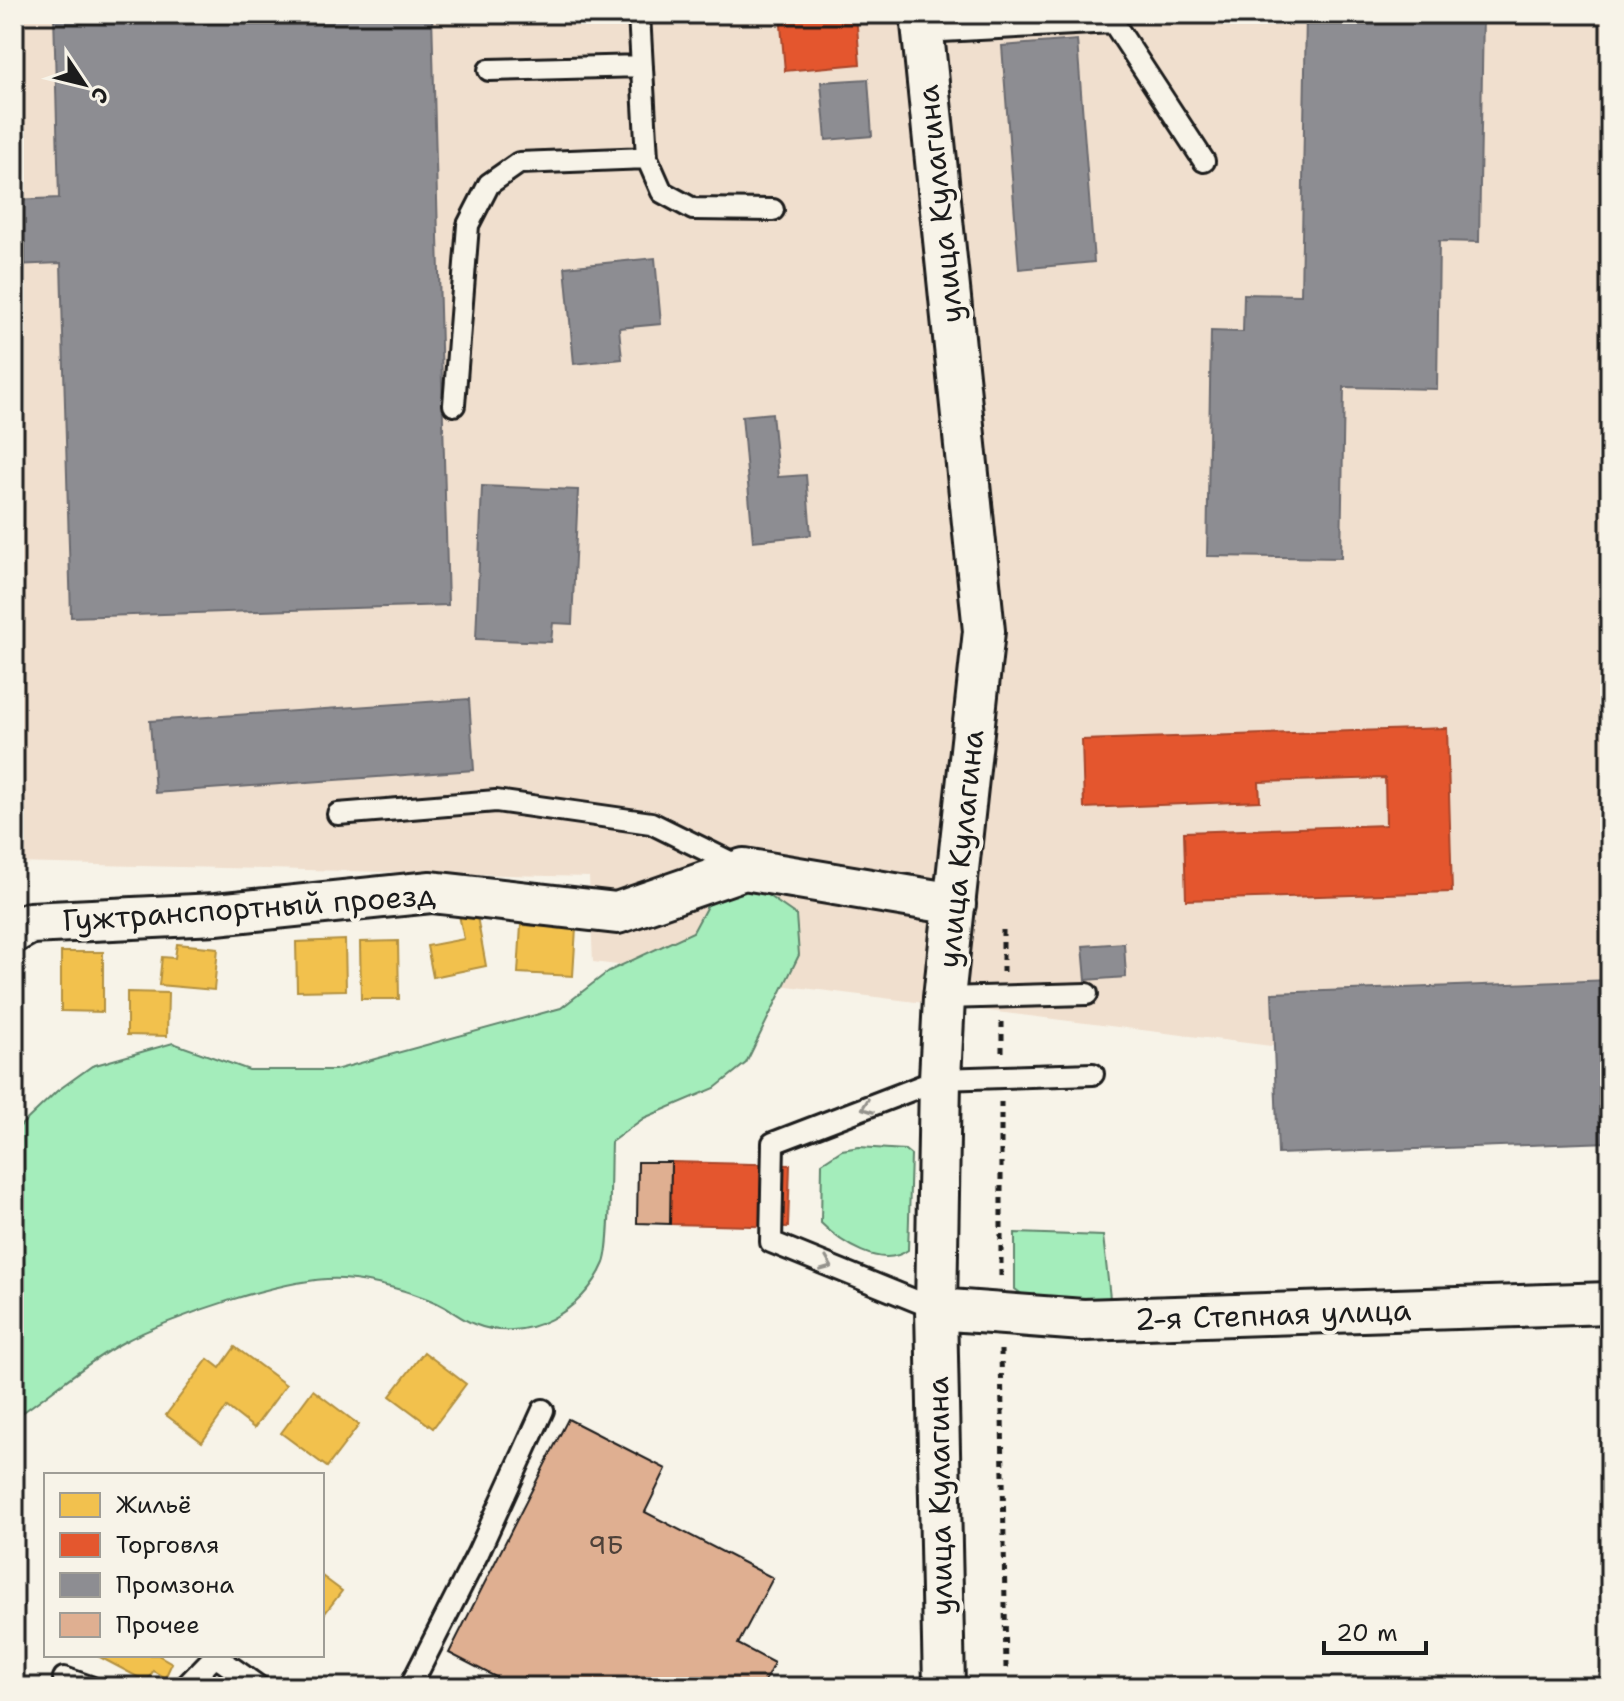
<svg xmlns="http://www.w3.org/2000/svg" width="1624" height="1701" viewBox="0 0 1624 1701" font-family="'Shantell Sans',sans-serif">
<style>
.built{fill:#f0dfce}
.green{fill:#a4edbb;stroke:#60846c;stroke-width:2}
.homes{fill:#f2c14e;stroke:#b2903f;stroke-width:2}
.shops{fill:#e4572e;stroke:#a84529;stroke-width:2}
.industry{fill:#8d8d92;stroke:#6b6b6f;stroke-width:2}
.building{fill:#dfaf91;stroke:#1c1c1c;stroke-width:2}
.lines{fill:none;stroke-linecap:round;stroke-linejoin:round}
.lane-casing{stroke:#1c1c1c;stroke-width:26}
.street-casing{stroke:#1c1c1c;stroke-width:46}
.path{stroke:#1c1c1c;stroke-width:5;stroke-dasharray:6 6;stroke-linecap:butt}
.lane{stroke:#f7f3e8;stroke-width:20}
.street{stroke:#f7f3e8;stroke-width:40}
.oneway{stroke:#94928c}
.labels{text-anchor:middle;stroke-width:8;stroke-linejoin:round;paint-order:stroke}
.number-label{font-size:26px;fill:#4d4139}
.street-label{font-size:30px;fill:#1c1c1c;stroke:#f7f3e8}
</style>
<rect width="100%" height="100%" fill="#f7f3e8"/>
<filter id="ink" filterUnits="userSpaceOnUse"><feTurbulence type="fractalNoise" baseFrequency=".0125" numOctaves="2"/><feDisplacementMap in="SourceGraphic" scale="16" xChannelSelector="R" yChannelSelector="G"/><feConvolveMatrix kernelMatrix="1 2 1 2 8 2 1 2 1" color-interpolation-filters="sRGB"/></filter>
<g filter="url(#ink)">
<path class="built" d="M14,14H1610V1088L593,962L589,877L14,863Z"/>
<path class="green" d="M760,890L796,915L799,955L746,1063L715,1088L644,1118L611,1142C610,1166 611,1245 604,1263C584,1311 525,1345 474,1324C461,1319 450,1309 437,1303C410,1291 373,1281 343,1279C291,1275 168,1318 122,1343C87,1362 55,1390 22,1413L14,1431V1132L57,1091L92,1066L173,1043L249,1070H335L561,1008L609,971L693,932L714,893Z
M859,1147L905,1150L911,1155L908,1250C881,1270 840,1242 821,1223L822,1163L842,1150Z
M1015,1233L1103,1236L1111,1307L1031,1301L1015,1289Z"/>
<path class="homes" d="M476,911L486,966L433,977L427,946L464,939L459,915Z
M521,925L576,928L573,976L518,973Z
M345,940L346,990L297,991L296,942Z
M398,941L399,999H361L360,942Z
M177,944L218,948L214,990L159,985L162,957L175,958Z
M61,952H103V1012L61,1011Z
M127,992L168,993L167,1036L127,1035Z
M235,1347L286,1385L254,1428L227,1407L202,1442L166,1415L208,1359L220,1368Z
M424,1352L466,1384L433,1428L390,1396Z
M313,1390L359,1425L327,1467L281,1433Z
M322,1576L342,1591L322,1617Z
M96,1655H158L172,1663L165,1678L153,1671L147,1682Z"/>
<path class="shops" d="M780,14H856L860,64L785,71Z
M1447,728L1452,892L1186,900L1184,832L1386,825L1385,778L1259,782L1260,801L1084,808L1082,740Z
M671,1162L790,1165L788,1227L670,1224Z"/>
<path class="industry" d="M54,14H432L448,605L71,617L61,263L14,265V200L59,198Z
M1306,14H1483L1479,242L1439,241L1437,389L1344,387L1341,558L1207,556L1211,331L1243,332L1244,294L1301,295Z
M1077,40L1094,262L1019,269L1002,46Z
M868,79L872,136L826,140L821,82Z
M655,258L661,324L619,328L622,359L574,364L565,267Z
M772,413L778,477L806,475L811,535L753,541L742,416Z
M482,486L578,490L572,624L553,623L551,642L476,639Z
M469,699L474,770L155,793L150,721Z
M1124,943L1126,977L1086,980L1083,946Z
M1610,980V1142L1278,1154L1272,993Z"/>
<path class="building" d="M638,1162H671L670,1224L637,1223Z
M568,1419L666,1469L645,1512L773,1578L738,1644L774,1663L762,1687H515L449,1653Z"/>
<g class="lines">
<defs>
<path id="lane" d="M639,14L647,158L662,192L693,209L773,210
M923,32L1113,22L1204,161
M489,70L642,66
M454,405L468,225L489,184L519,163L647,158
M338,814L496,801L651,823L744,869
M944,998L1087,994
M936,1309L771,1242L773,1143L940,1079L1093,1074
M214,1655L259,1687
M64,1678L90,1687
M185,1687L214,1657
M410,1687L478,1553L543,1410"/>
<path id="street" d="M921,14L984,631L944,998L940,1079L936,1309L944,1687
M14,932L30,923L216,914L431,892L617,913L744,869L955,904
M936,1309L1083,1320L1610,1303"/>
</defs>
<use href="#lane" class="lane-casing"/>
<use href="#street" class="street-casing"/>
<path class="path" d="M1003,972V925
M1002,1052V1022
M1001,1102V1280
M1001,1350L1006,1669"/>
<use href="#lane" class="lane"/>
<use href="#street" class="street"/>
</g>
<defs><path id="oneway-chevron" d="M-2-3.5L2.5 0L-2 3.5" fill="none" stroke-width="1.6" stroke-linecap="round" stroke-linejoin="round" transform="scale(2)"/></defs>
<g class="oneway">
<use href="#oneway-chevron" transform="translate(867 1107) rotate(159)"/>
<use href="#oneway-chevron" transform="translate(827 1265) rotate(22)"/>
</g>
</g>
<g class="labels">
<g class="number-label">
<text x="606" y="1554">9Б</text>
</g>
<g class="street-label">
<text transform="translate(940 204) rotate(-96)" y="10">улица Кулагина</text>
<text transform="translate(961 849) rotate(-84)" y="10">улица Кулагина</text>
<text transform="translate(249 908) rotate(-4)" y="10">Гужтранспортный проезд</text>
<text transform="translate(1273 1315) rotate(-2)" y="10">2-я Степная улица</text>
<text transform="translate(940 1496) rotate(-91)" y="10">улица Кулагина</text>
</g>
</g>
<rect width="1624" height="1701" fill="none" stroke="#f7f3e8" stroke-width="48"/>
<rect x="24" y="24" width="1576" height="1653" fill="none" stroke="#1c1c1c" stroke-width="3" filter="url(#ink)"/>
<rect x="44" y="1473" width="280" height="184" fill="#f7f3e8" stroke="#9f9d96" stroke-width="2"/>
<rect x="60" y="1493" width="40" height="24" fill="#f2c14e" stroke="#9f9d96" stroke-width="2"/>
<text x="116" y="1513" font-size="24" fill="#1c1c1c">Жильё</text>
<rect x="60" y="1533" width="40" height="24" fill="#e4572e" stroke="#9f9d96" stroke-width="2"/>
<text x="116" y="1553" font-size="24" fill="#1c1c1c">Торговля</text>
<rect x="60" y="1573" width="40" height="24" fill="#8d8d92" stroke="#9f9d96" stroke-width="2"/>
<text x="116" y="1593" font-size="24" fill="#1c1c1c">Промзона</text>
<rect x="60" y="1613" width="40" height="24" fill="#dfaf91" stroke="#9f9d96" stroke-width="2"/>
<text x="116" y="1633" font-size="24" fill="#1c1c1c">Прочее</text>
<g transform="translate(84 84) rotate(125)" stroke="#f7f3e8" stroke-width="6" paint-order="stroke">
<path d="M0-6L14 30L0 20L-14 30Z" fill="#1c1c1c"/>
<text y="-12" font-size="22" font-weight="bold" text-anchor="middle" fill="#1c1c1c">С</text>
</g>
<path d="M1324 1641v12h102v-12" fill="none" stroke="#1c1c1c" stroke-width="4"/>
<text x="1336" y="1641" font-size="24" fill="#1c1c1c" stroke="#f7f3e8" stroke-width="6" paint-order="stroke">20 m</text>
</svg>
